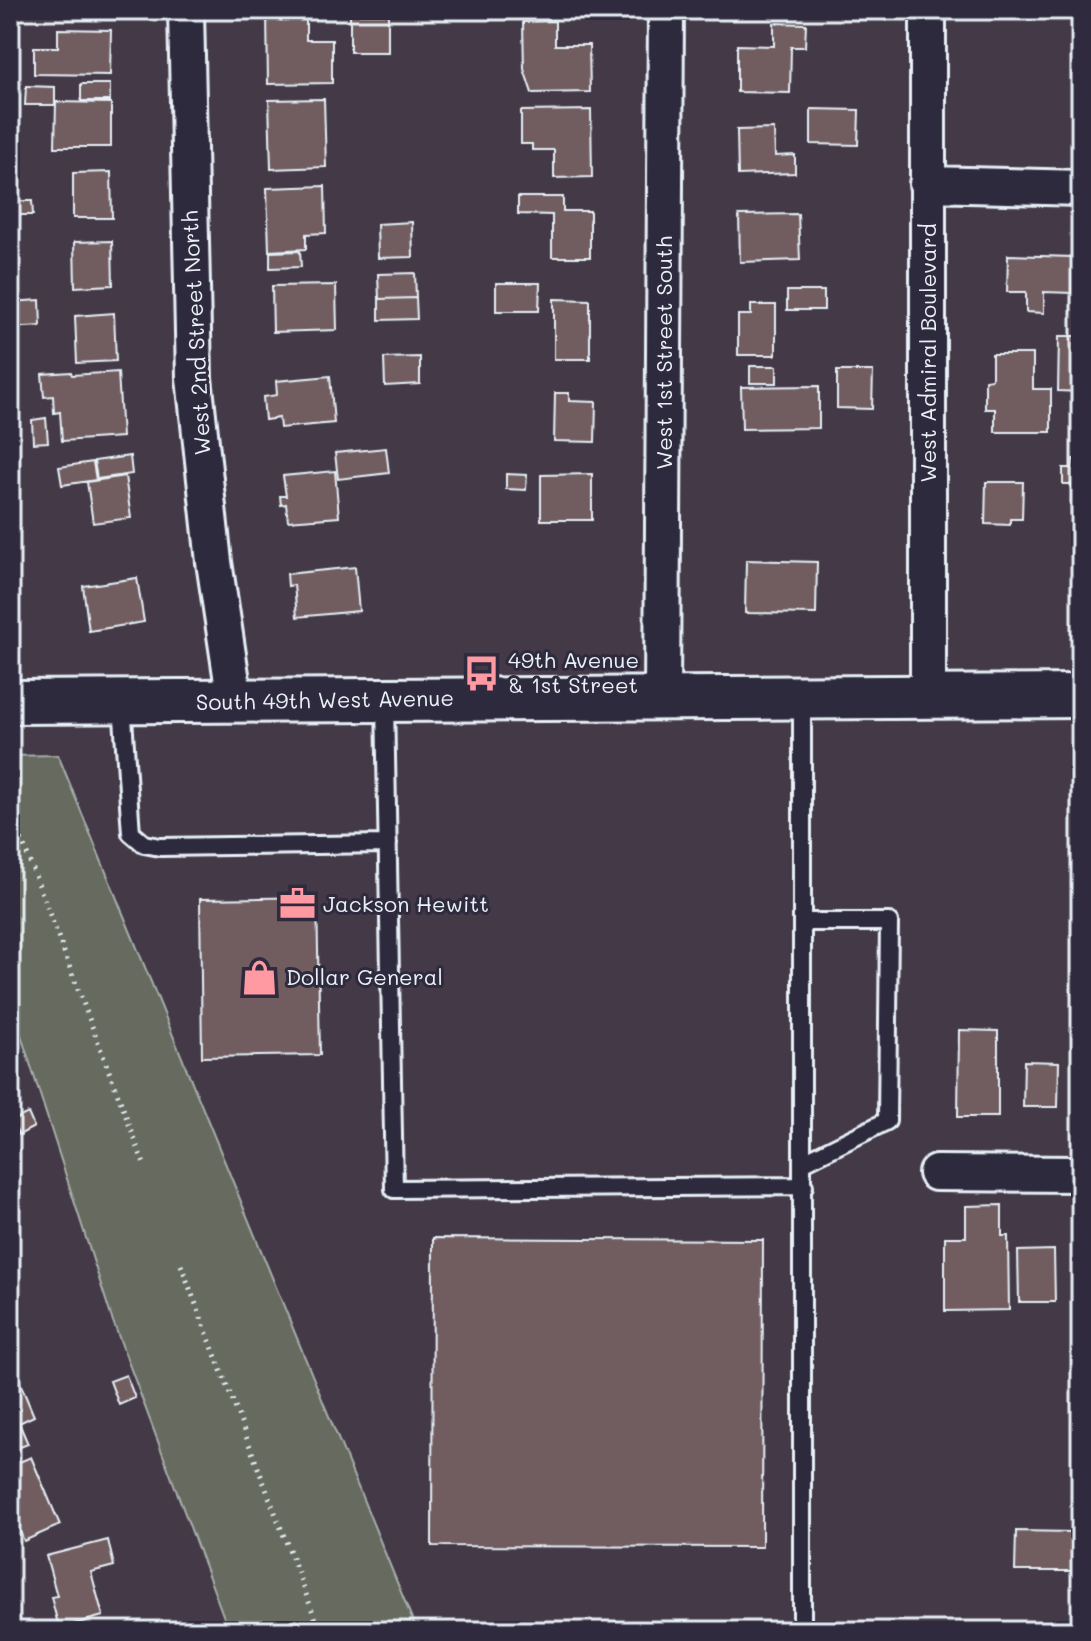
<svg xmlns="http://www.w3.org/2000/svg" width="1091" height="1641" viewBox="0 0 1091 1641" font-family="Mali,sans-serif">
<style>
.green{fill:#666b5e;stroke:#a7aeab;stroke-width:2}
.building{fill:#715d5e;stroke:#e8f1f8;stroke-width:2}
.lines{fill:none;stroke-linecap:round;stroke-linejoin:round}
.service-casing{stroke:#e8f1f8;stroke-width:22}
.minor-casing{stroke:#e8f1f8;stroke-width:40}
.tertiary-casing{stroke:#e8f1f8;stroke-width:48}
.path{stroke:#e8f1f8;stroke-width:5;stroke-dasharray:2 6;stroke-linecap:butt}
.service{stroke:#2f2a3d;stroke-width:16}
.minor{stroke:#2f2a3d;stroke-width:34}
.tertiary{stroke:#2f2a3d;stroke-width:42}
.labels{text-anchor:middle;stroke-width:6;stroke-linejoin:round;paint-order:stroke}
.street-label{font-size:22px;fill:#e8f1f8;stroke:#2f2a3d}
.poi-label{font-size:22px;fill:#e8f1f8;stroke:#2f2a3d;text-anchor:start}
</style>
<rect width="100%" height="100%" fill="#433947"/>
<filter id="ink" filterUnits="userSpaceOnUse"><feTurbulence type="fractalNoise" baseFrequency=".0125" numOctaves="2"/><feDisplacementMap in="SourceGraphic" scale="16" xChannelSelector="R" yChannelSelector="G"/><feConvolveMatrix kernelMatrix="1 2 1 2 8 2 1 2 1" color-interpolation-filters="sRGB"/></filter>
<g filter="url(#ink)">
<path class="green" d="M58,755L417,1631H229L111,1316L10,1001V756Z"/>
<path class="building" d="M306,13V40H332V83L268,84L267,14Z
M350,14H388V52H350Z
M555,21V45H589L590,92L532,93L524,69L523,22Z
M774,23L806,24L805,47H791L790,93L737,92V45L774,46Z
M58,29L111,30L110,75L34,74V47H58Z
M1076,59H1081V116H1075Z
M81,84H110V101H81Z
M26,86L55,87V105H25Z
M324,99L326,167L271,169L269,100Z
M56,102L111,103V147H55Z
M811,109L859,110L858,145L811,144Z
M591,110L592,177L554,178V150H532V144H521V111Z
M774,129L775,156L795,155V173L738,175L737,130Z
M111,172L112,218H73V173Z
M325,186L326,233L306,234V249L269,251L267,188Z
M518,197H563V211H590V257H552V215L518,214Z
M12,201H32L33,215H13Z
M798,214L800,260L740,262L739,215Z
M412,222L413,257L378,258L377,224Z
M112,241L113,285L75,287L74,242Z
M300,251L301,267L270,268V252Z
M1008,255L1073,257L1072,293L1044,292V313L1026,312V292H1007Z
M415,273L416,298L379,299L378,274Z
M496,283H540L539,311H496Z
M336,285L337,330L273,332L272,286Z
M787,291H824V310H787Z
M416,298L417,319L379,320V299Z
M554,299L590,300V359H554Z
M40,300L41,326L10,328V302Z
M751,305H776V355H738V315H751Z
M114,313L116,361L77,363L75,316Z
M1059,336H1081V392L1058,391Z
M992,354H1033V389H1051V432H995V409H985V380L992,379Z
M420,357V384L385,386L384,358Z
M750,366H777V383H750Z
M837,371H873L872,409L837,408Z
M71,372L72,375L118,372L122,437L62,441L60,412L54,413L53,396L44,397L42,374Z
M330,376L334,423L280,428L279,418L265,420L263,397L277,395L276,381Z
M819,386V428L742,429L741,387Z
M555,393H569V401L596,402L595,442L554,441Z
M46,418L48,442L33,443L32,420Z
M386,448L389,473L338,479L335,453Z
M130,456L132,474L97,479L94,461Z
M1073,459H1081V522H1071L1072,484H1063V468H1072Z
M93,462L96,480L62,485L59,467Z
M335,471L339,517L288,521L286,504L281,505L280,496H286L283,476Z
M506,474L527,475L526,490L506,489Z
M592,474V520H541V475Z
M125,476L131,518L93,523L87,482Z
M986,482H1023L1022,519H1010V525L985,524Z
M746,560L817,562L816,614L745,613Z
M355,567L359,611L297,617L294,585L288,586L287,574Z
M137,578L144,622L89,631L83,586Z
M317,897L320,1055L202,1057L200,899Z
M959,1030L998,1031V1117H958Z
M1024,1061L1059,1062L1058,1107H1023Z
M28,1113L34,1127L19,1135L12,1121Z
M1002,1205V1236H1008L1009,1310L945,1311V1237H966V1206Z
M433,1238L763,1240L762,1547L432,1546Z
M1054,1250L1055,1302H1019L1018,1251Z
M15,1371L34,1416L19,1423L28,1444L10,1451V1373Z
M126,1375L135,1398L119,1405L110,1381Z
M31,1457L60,1525L24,1541L10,1509V1466Z
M1016,1531L1073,1532V1571H1015Z
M108,1540L114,1566L91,1572L103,1616L59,1628L51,1597L57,1596L46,1556Z"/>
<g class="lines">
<defs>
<path id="service" d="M385,701L394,1189L804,1186
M122,703L131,833L144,844L160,847L388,844
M803,922H889L887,1121L804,1162
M802,1631V698"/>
<path id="minor" d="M186,10L194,378L214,562L235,701
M927,184L1081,188
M662,697L666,10
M928,697V10
M936,1173L1081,1174"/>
<path id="tertiary" d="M10,702L1081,696"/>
</defs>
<use href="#service" class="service-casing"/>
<use href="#minor" class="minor-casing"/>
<use href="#tertiary" class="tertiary-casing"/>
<path class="path" d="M10,809L144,1164
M181,1265L320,1631"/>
<use href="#service" class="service"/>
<use href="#minor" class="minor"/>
<use href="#tertiary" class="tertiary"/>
</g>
</g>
<defs>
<symbol id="bus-bare" viewBox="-9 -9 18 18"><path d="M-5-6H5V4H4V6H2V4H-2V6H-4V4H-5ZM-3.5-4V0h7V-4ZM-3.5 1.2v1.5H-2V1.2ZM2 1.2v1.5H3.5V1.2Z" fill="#ff9aa2" stroke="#2f2a3d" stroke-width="2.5" paint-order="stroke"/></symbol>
<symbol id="office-bare" viewBox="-9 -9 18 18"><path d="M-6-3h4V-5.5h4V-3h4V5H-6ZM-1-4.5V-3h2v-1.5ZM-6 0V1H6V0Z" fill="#ff9aa2" stroke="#2f2a3d" stroke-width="2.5" paint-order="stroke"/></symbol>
<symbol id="shop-bare" viewBox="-9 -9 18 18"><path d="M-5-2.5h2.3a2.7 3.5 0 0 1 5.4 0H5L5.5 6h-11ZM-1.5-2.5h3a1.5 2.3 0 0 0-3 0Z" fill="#ff9aa2" stroke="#2f2a3d" stroke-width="2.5" paint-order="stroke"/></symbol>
</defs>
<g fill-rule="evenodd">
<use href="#bus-bare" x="456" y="648" width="51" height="51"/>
<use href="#office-bare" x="272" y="878" width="51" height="51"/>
<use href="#shop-bare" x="234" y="952" width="51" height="51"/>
</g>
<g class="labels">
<g class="street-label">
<text transform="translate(196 333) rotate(-93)" y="8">West 2nd Street North</text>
<text transform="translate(664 353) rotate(-90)" y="8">West 1st Street South</text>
<text transform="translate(928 353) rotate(-90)" y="8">West Admiral Boulevard</text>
<text transform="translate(325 700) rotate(-1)" y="8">South 49th West Avenue</text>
</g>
<g class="poi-label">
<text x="508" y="668">49th Avenue<tspan x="508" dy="25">&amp; 1st Street</tspan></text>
<text x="323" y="912">Jackson Hewitt</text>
<text x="286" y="985">Dollar General</text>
</g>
</g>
<rect width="1091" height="1641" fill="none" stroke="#2f2a3d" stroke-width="40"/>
<rect x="20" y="20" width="1051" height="1601" fill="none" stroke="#e8f1f8" stroke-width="3" filter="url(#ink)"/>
</svg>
